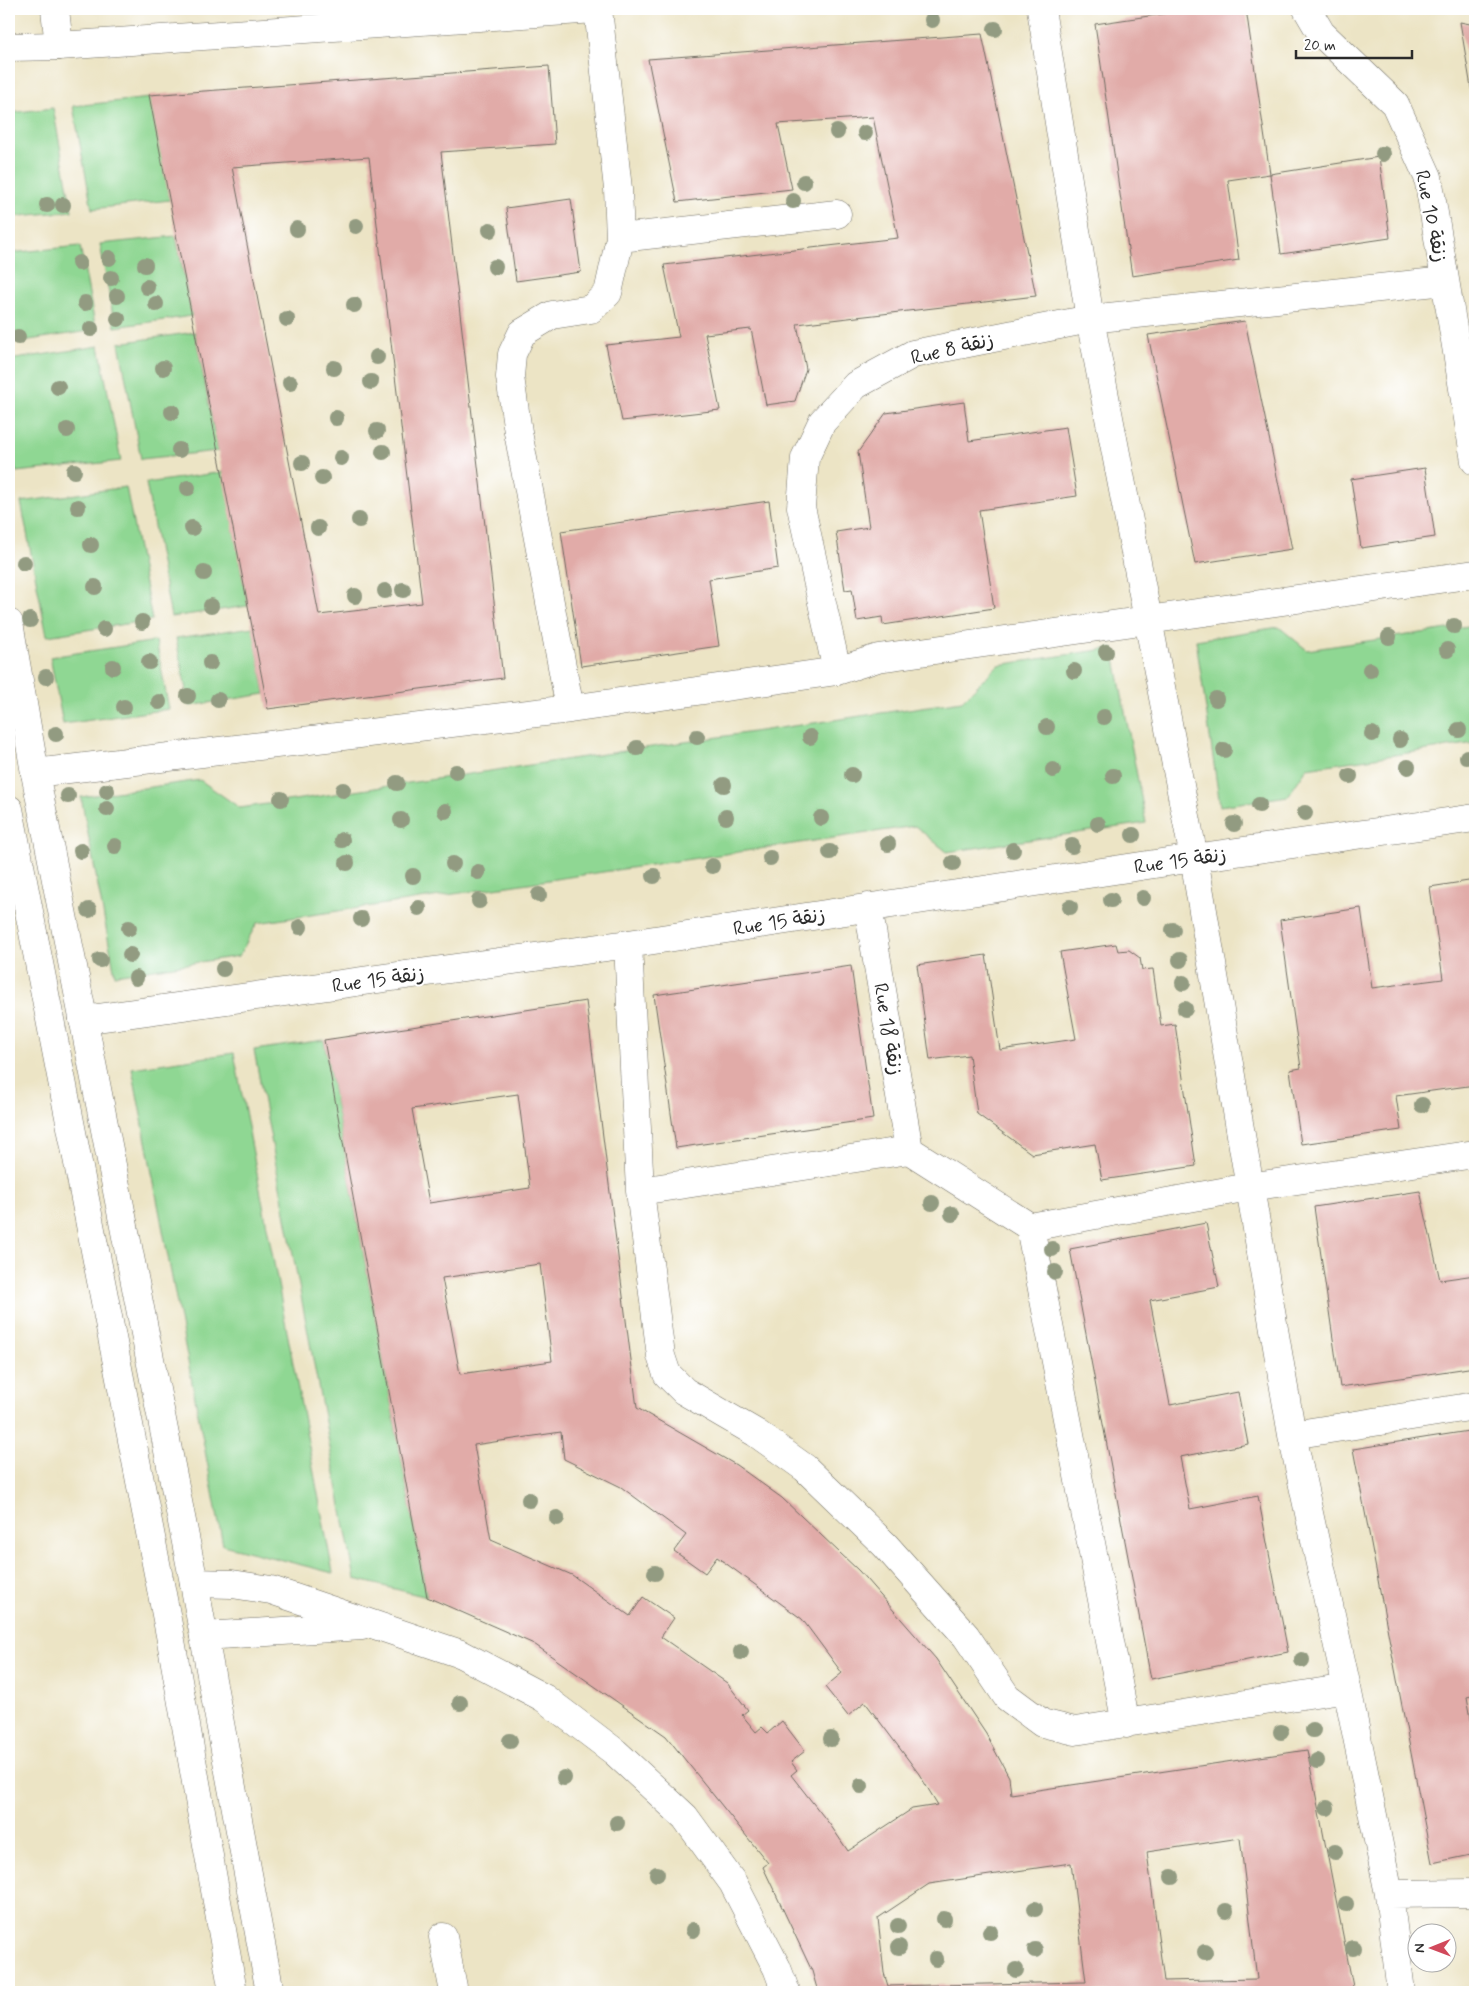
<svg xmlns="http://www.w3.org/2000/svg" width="1484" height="2001" viewBox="0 0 1484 2001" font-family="Mynerve,'Playpen Sans Arabic',sans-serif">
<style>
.green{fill:#8fd793;stroke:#5d815f}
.building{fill:#e1aba8;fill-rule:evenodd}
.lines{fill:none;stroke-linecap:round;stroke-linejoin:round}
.minor-casing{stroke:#6f6c61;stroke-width:29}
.tertiary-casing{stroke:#6f6c61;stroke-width:29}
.secondary-casing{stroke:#6f6c61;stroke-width:29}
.minor{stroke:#fff;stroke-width:28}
.tertiary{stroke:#fff;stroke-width:28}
.secondary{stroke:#fff;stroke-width:28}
.tree{fill:#929b81}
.labels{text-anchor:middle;stroke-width:4;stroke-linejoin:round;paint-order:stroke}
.street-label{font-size:20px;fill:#2b2b2b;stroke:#fff}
</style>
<rect width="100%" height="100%" fill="#fff"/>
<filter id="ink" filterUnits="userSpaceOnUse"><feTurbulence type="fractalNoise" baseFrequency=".02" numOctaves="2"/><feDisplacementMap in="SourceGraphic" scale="10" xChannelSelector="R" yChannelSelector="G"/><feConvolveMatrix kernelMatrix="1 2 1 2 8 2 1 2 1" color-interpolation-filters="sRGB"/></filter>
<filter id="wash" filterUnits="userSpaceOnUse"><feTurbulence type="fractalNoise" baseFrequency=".0096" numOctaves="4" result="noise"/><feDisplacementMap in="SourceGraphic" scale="20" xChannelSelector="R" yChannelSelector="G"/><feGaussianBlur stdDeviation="1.12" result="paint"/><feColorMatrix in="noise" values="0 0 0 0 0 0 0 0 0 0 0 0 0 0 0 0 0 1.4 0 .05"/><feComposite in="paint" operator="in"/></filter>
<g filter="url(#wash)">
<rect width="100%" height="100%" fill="#ece4c5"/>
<path class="green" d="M150,98L170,200L92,209L73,106Z
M53,108L72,211L9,217V113Z
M176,236L192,316L115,327L100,244Z
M80,246L96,330L9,343V253Z
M195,332L218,451L141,459L119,343Z
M99,346L121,461L16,472L9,436V360Z
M223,472L248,606L171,617L146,483Z
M126,487L152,620L47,636L21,502Z
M1475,625V743L1307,768L1288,796L1220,806L1196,640L1279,627L1307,650Z
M253,627L265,694L189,706L176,638Z
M156,641L169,709L63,724L50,657Z
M1113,648L1146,823L947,852L915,826L257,923L239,956L115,975L81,797L200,780L240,808L962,701L998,665Z
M324,1040L427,1597L355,1579L254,1050Z
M234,1053L333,1573L223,1545L132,1068Z"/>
<g id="blocks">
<path class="building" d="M1196,9H1246L1270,174L1228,180L1239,260L1132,276L1095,24Z
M1460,22L1475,25V105H1474Z
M982,34L1036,296L797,324L806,369L795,401L766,405L751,329L705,334L720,410L622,421L606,345L679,337L664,265L898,238L873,117L778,124L792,189L677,202L648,59Z
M549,66L555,144L441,152L503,678L268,709L149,95ZM369,157L422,603L319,615L232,167Z
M1379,157L1390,238L1281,254L1270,174Z
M571,199L581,272L516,281L506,208Z
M1245,321L1292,549L1195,564L1148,335Z
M964,402L969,441L1066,427L1077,496L979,510L994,608L883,625L882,617L857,621L852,589L845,590L836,532L869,527L858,452L886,413Z
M1425,468L1435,537L1361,548L1351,479Z
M769,501L778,568L709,579L719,646L581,666L561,531Z
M1475,880V1085L1396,1096L1401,1130L1301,1144L1290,1070L1301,1068L1280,920L1361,908L1372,988L1443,979L1430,887Z
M1116,944L1118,951L1129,950L1140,958L1142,970L1153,969L1161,1026L1175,1024L1196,1166L1102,1180L1095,1144L1032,1154L977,1114L969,1055L930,1060L917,965L986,955L1000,1050L1076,1039L1060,952Z
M851,966L873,1119L676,1148L654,995Z
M586,1001L637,1408L736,1465L782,1498L859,1571L936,1659L986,1734L1009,1777L1011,1794L1307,1750L1354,1992H818L812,1971L763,1867L768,1863L666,1736L534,1644L427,1597L324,1040ZM518,1094L530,1188L429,1203L412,1109ZM540,1264L552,1361L460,1374L442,1278ZM561,1432L564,1459L621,1487L686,1535L674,1551L705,1573L717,1557L802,1619L842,1673L825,1687L848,1716L865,1702L919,1774L938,1805L912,1809L848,1851L831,1826L791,1775L797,1770L791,1762L805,1751L782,1721L768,1733L762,1727L756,1732L742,1715L748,1710L727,1683L661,1637L674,1618L643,1597L630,1616L572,1575L491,1540L474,1445ZM1240,1838L1257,1979L1164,1981L1147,1852ZM1071,1863L1086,1982L888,1986L884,1973L878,1918L929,1884Z
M1472,1183H1475V1196H1474Z
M1420,1191L1440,1280L1475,1275V1367L1340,1387L1314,1207Z
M1206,1223L1219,1287L1150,1300L1170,1405L1238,1392L1248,1444L1180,1457L1190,1509L1258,1496L1288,1652L1151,1679L1070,1249Z
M1475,1430V1695L1467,1697L1475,1740V1854L1432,1863L1353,1449Z"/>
</g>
</g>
<g filter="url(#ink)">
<use href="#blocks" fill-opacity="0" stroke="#6f6c61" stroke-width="1"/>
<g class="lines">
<defs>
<path id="minor" d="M55,9L59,46
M1041,9L1090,319L1194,858L1292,1435L1347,1688L1389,1894L1401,1992
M1307,9L1321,33L1395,104L1428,177L1475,461
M620,238L837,214
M837,671L801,507L805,458L822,422L856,385L913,354L1090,319L1445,281
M570,709L518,432L510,377L512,354L522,333L552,315L591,309L608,293L620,238L618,189L598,9
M35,773L570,709L837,671L878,658L1475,574
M868,907L909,1150
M628,944L640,1191L661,1356L667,1374L684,1391L756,1433L805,1468L885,1545L966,1636L1007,1697L1042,1723L1075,1731L1347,1688
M83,1020L628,944L1194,858L1475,818
M640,1191L909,1150L1030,1227L1126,1724
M1030,1227L1249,1187L1475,1154
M1292,1435L1475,1406
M194,1583L232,1584L271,1590L461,1654L544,1698L615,1752L685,1817L733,1883L777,1968L786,1992
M204,1636L362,1626
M1389,1894L1475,1893
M443,1937L454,1992"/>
<path id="tertiary" d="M9,47L59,46L595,9"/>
<path id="secondary" d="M9,623L35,773L194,1583L270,1992
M9,809L170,1635L233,1992"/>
</defs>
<use href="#minor" class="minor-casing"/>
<use href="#tertiary" class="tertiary-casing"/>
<use href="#secondary" class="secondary-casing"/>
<use href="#minor" class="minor"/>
<use href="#tertiary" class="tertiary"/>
<use href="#secondary" class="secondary"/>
</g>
<g class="tree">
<circle cx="932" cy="20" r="8"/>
<circle cx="995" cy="29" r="8"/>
<circle cx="837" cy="132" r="8"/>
<circle cx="865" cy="133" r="8"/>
<circle cx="1383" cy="154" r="8"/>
<circle cx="804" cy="182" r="8"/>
<circle cx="793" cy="201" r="8"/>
<circle cx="47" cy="205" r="8"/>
<circle cx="63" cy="205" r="8"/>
<circle cx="356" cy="226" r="8"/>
<circle cx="297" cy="229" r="8"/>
<circle cx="490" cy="230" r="8"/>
<circle cx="109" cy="258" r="8"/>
<circle cx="79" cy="263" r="8"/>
<circle cx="145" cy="265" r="8"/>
<circle cx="495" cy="267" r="8"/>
<circle cx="111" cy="278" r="8"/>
<circle cx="147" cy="287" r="8"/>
<circle cx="117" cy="296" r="8"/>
<circle cx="85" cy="303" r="8"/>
<circle cx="156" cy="304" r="8"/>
<circle cx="354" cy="305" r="8"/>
<circle cx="118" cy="319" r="8"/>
<circle cx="287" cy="319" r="8"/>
<circle cx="91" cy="329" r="8"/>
<circle cx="18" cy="337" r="8"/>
<circle cx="377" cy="357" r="8"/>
<circle cx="163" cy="368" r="8"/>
<circle cx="334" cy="368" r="8"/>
<circle cx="371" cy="382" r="8"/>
<circle cx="290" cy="383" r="8"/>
<circle cx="58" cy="387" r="8"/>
<circle cx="172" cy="412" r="8"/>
<circle cx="336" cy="418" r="8"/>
<circle cx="67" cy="430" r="8"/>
<circle cx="377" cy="431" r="8"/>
<circle cx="179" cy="450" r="8"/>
<circle cx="383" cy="452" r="8"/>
<circle cx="341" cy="458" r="8"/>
<circle cx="302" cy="463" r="8"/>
<circle cx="74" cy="471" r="8"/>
<circle cx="322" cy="478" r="8"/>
<circle cx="188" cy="488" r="8"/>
<circle cx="78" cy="507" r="8"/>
<circle cx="359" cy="520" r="8"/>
<circle cx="192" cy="528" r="8"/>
<circle cx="318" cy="528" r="8"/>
<circle cx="91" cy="545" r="8"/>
<circle cx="24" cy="563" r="8"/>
<circle cx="204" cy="573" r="8"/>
<circle cx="95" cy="587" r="8"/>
<circle cx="403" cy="590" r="8"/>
<circle cx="385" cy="591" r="8"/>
<circle cx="355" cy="596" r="8"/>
<circle cx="211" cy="606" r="8"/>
<circle cx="30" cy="620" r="8"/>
<circle cx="142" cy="622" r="8"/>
<circle cx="1454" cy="626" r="8"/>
<circle cx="104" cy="629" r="8"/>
<circle cx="1389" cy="637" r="8"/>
<circle cx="1447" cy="650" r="8"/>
<circle cx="1106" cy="652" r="8"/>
<circle cx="149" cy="662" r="8"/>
<circle cx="210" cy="663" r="8"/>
<circle cx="113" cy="667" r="8"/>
<circle cx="1370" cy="670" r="8"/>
<circle cx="1074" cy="671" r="8"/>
<circle cx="46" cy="677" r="8"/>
<circle cx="188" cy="696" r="8"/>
<circle cx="1216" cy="699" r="8"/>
<circle cx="218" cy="700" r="8"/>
<circle cx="159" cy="702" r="8"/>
<circle cx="124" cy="707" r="8"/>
<circle cx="1104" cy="717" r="8"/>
<circle cx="1047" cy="727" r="8"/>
<circle cx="1459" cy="730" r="8"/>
<circle cx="56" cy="734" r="8"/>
<circle cx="1372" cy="734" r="8"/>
<circle cx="697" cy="737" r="8"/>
<circle cx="810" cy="737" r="8"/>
<circle cx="1400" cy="740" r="8"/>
<circle cx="637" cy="748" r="8"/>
<circle cx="1224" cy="750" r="8"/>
<circle cx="1467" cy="757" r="8"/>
<circle cx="1408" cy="767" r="8"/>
<circle cx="1053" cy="770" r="8"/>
<circle cx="456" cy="772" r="8"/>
<circle cx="852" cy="775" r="8"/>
<circle cx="1113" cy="776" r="8"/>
<circle cx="1350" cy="776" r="8"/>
<circle cx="397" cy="783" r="8"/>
<circle cx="724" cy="785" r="8"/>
<circle cx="343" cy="790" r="8"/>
<circle cx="107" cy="791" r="8"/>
<circle cx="68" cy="796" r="8"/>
<circle cx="281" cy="799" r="8"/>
<circle cx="1259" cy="805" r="8"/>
<circle cx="107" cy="809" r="8"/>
<circle cx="445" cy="811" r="8"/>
<circle cx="1305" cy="813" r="8"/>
<circle cx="726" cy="817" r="8"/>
<circle cx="821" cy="818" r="8"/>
<circle cx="401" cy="820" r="8"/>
<circle cx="1098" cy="824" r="8"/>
<circle cx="1234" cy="824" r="8"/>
<circle cx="1133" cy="835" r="8"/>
<circle cx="342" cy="840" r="8"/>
<circle cx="888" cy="844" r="8"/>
<circle cx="115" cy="846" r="8"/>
<circle cx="1072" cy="846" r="8"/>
<circle cx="1013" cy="850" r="8"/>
<circle cx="81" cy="851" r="8"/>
<circle cx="830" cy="852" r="8"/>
<circle cx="770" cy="858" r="8"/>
<circle cx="347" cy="863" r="8"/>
<circle cx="953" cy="863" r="8"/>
<circle cx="453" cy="864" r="8"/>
<circle cx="712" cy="866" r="8"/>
<circle cx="478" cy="872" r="8"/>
<circle cx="413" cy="876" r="8"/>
<circle cx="654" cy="876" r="8"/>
<circle cx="539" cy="895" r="8"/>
<circle cx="1143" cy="898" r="8"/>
<circle cx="1111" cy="900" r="8"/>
<circle cx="479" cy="901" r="8"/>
<circle cx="1070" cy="907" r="8"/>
<circle cx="419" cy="908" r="8"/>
<circle cx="89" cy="910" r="8"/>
<circle cx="361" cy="919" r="8"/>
<circle cx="300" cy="927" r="8"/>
<circle cx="129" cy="928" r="8"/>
<circle cx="1173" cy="930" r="8"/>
<circle cx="130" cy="955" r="8"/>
<circle cx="100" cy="960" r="8"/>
<circle cx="1180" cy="960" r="8"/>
<circle cx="223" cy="969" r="8"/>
<circle cx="136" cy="978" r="8"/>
<circle cx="1183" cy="983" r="8"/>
<circle cx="1185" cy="1009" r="8"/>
<circle cx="1422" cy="1105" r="8"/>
<circle cx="932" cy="1203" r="8"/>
<circle cx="952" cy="1214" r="8"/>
<circle cx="1052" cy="1249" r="8"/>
<circle cx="1055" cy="1272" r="8"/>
<circle cx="529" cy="1500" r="8"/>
<circle cx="557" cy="1518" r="8"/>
<circle cx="655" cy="1573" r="8"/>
<circle cx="741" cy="1652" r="8"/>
<circle cx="1302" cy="1660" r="8"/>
<circle cx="460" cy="1703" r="8"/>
<circle cx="1313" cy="1730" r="8"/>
<circle cx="1281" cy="1732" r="8"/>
<circle cx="831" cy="1739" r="8"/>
<circle cx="510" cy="1741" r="8"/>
<circle cx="1317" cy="1761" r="8"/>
<circle cx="564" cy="1778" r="8"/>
<circle cx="861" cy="1786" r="8"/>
<circle cx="1327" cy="1808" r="8"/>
<circle cx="617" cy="1823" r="8"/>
<circle cx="1335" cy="1852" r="8"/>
<circle cx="657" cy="1874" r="8"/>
<circle cx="1172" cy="1877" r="8"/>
<circle cx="1346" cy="1904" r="8"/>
<circle cx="1035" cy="1909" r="8"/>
<circle cx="1226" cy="1911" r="8"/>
<circle cx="944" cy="1919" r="8"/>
<circle cx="898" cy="1926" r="8"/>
<circle cx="693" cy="1930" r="8"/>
<circle cx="990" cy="1932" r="8"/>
<circle cx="899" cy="1947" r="8"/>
<circle cx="1353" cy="1948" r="8"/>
<circle cx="1035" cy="1950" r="8"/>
<circle cx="1205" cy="1952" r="8"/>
<circle cx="936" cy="1959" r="8"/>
<circle cx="1016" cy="1970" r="8"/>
</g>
</g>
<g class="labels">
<g class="street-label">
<text transform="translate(1432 216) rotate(78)" y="7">Rue 10 زنقة</text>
<text transform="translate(952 348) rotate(-13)" y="7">Rue 8 زنقة</text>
<text transform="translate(1180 860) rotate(-8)" y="7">Rue 15 زنقة</text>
<text transform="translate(779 921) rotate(-9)" y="7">Rue 15 زنقة</text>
<text transform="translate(378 979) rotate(-8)" y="7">Rue 15 زنقة</text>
<text transform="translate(889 1029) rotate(80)" y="7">Rue 18 زنقة</text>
</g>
</g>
<rect width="1484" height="2001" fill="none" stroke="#fff" stroke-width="30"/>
<g transform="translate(1432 1948) rotate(269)"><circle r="24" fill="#ffffff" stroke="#aaaaaa"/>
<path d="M0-4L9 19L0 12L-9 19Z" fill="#d1495b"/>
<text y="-8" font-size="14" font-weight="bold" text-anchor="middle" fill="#2b2b2b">N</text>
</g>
<path d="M1296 50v8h116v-8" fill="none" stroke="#2b2b2b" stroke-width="2.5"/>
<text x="1304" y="50" font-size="15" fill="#2b2b2b" stroke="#ffffff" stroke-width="4" paint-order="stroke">20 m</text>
</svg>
